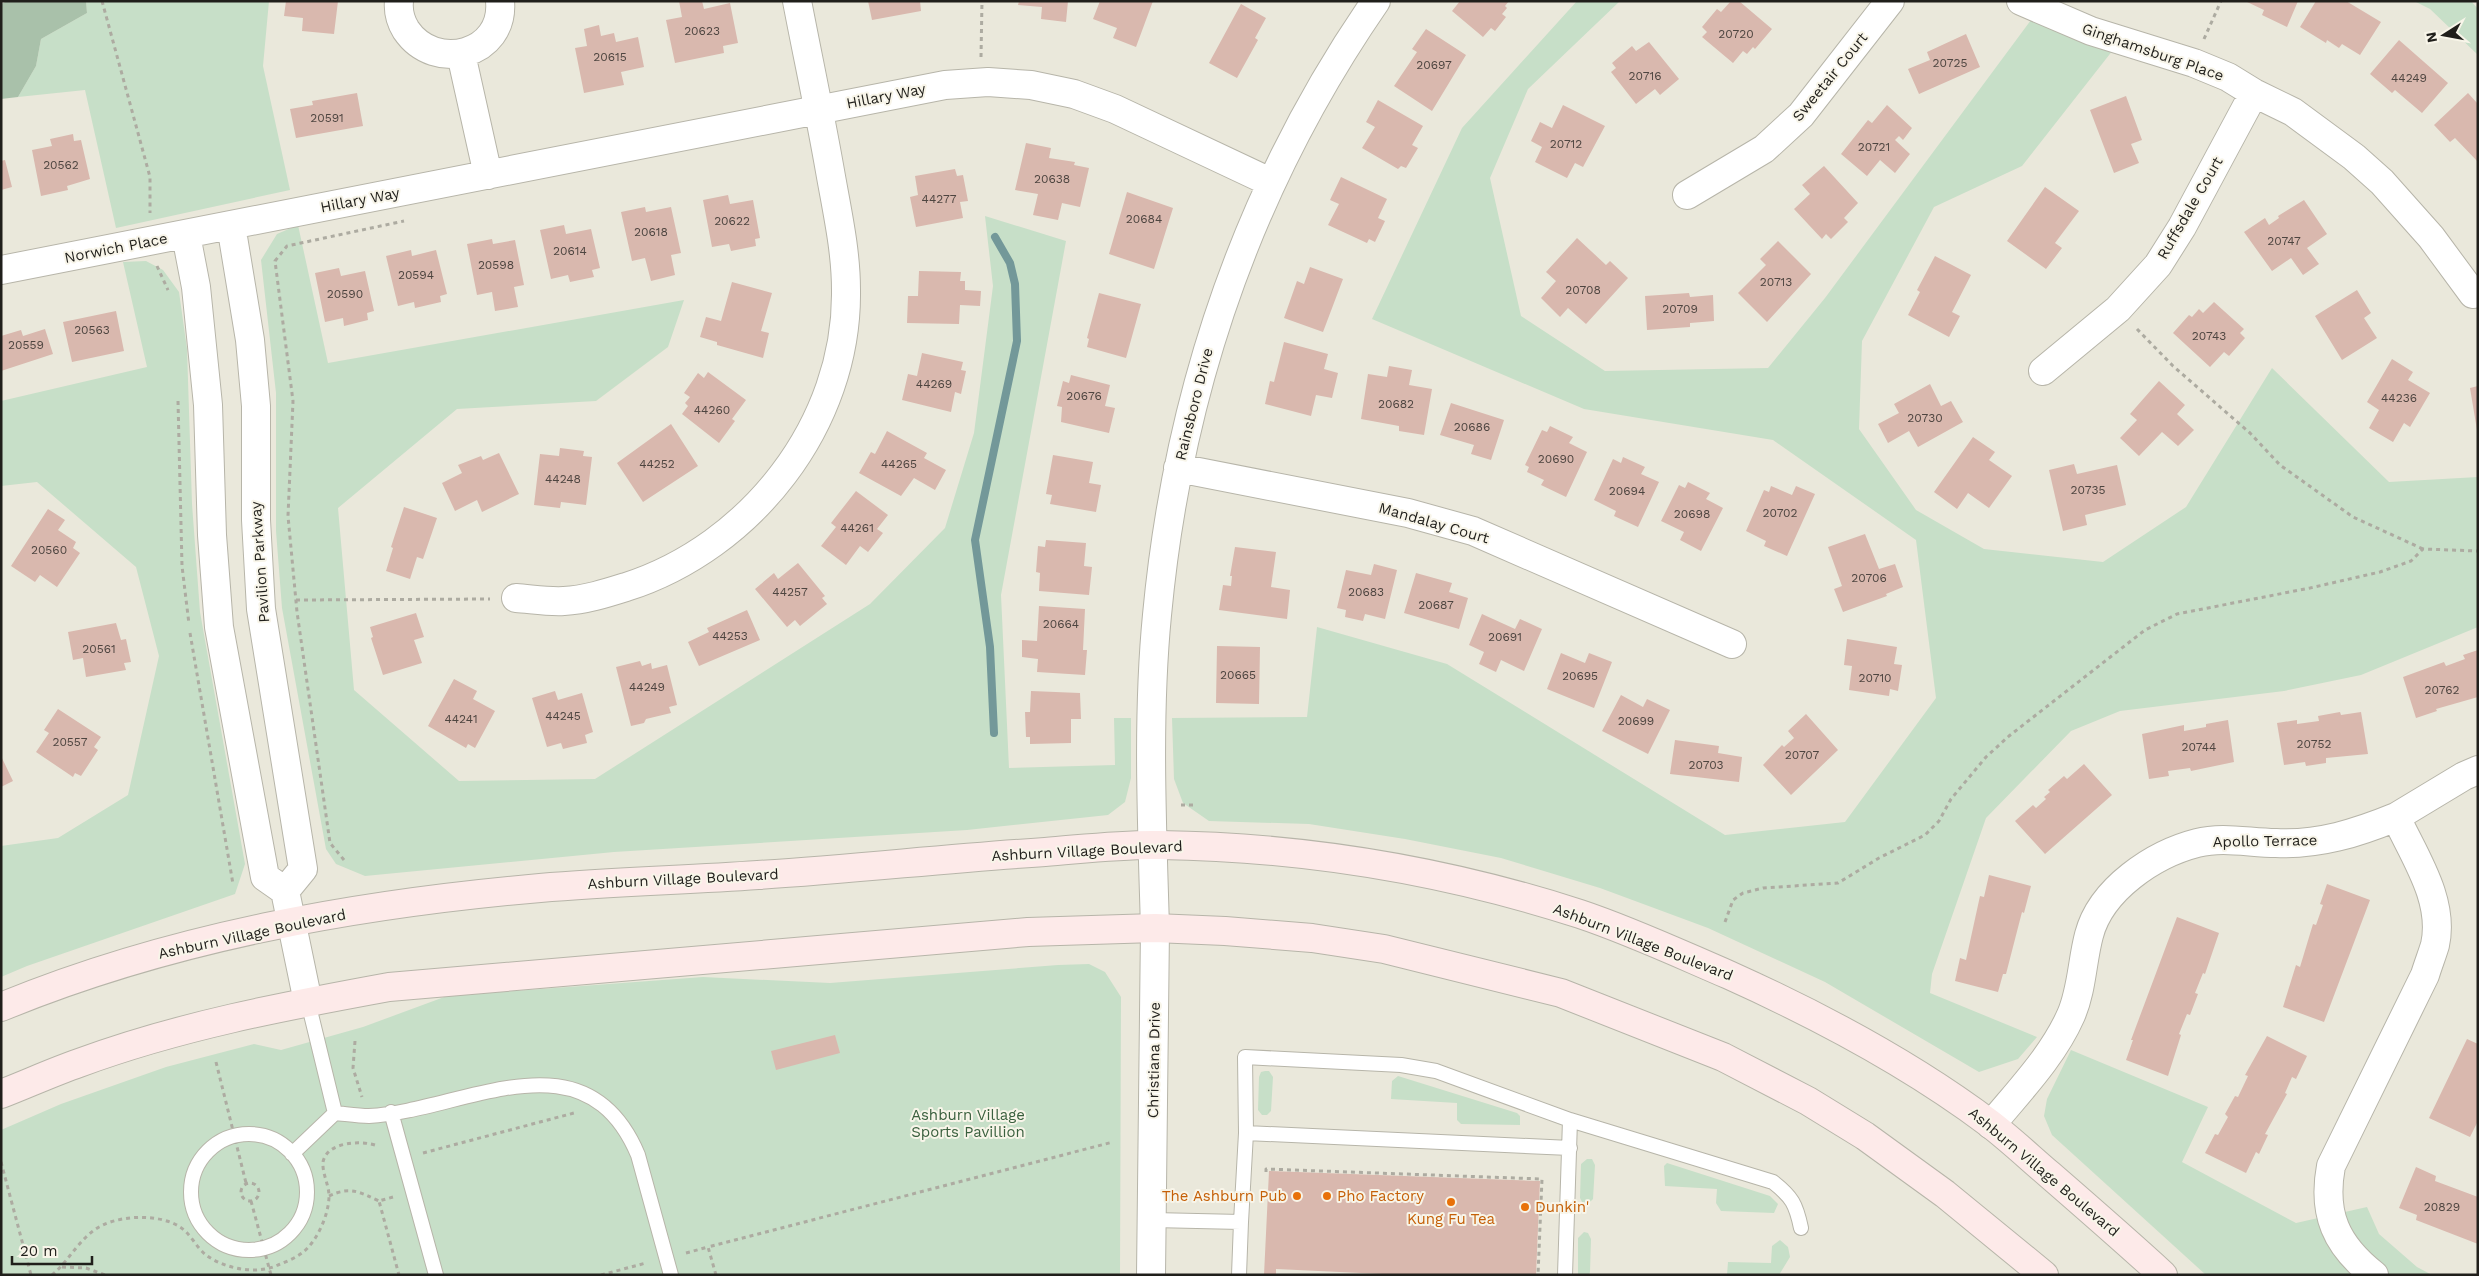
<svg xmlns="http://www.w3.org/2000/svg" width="2479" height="1276" viewBox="0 0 2479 1276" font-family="'Work Sans',sans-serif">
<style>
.green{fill:#c7dfc8}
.forest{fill:#a9c1aa}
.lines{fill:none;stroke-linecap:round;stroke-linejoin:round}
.stream{stroke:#739899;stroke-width:8}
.building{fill:#d9b8ae}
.service-casing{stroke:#b7b5a9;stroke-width:16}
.minor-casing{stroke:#b7b5a9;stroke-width:30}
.tertiary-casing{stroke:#b7b5a9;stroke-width:30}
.secondary-casing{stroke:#b7b5a9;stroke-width:30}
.path{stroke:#adaba1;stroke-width:3;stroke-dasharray:4 4;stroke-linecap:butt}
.service{stroke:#fff;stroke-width:14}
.minor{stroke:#fff;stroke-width:28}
.tertiary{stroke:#fff;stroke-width:28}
.secondary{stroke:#fdeae9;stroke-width:28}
.food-dot{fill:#e8710a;stroke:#f8f5e9;stroke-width:2}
.labels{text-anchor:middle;stroke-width:4;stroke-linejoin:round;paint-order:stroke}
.number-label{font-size:12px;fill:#4e4540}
.street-label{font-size:15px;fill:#201f1b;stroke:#f8f5e9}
.park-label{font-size:15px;fill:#3a603e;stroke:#f8f5e9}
.food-label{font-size:15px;fill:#c56008;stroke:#f8f5e9;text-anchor:start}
</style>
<rect width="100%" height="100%" fill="#eae8db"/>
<path class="green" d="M86,1H269L263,66L290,190L116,228L85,90L18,97L36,66L41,39L87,13Z
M1577,1H1620L1528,89L1490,178L1521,316L1605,371L1768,368L1825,298L2031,20L2113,50L2022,166L1934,207L1862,341L1859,429L1916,510L1984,549L2103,562L2186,507L2272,368L2389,482L2478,477V627L2361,675L2284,691L2120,711L2071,731L1986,818L1932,974L1930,993L2037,1037L2018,1059L1979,1072L1825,982L1708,928L1600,888L1501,858L1405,839L1309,824L1209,821L1183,803L1174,779L1172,718L1307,717L1317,627L1447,664L1725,835L1845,822L1936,698L1916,540L1773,440L1584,409L1372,319L1462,128Z
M2414,1H2471L2478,9V55L2430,9Z
M985,216L1066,241L1001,595L1009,768L1115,765L1114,718H1131V778L1125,802L1108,815L967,830L614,852L365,876L336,864L326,849L282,608L276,531V393L261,260L277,234L298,225L328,363L684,300L668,347L596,401L457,409L338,508L354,690L459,781L595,779L870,604L945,528L974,433L993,286Z
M146,261L163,270L179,292L187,349L192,504L200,612L245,864L235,894L27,966L1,977V846L58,838L128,795L159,656L136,567L37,482L1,486V401L147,367L123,262Z
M1089,964L1105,972L1121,997L1120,1275H1V1130L61,1104L166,1067L254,1044L281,1050L363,1027L447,996L703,977L830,983L1058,965Z
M2071,1050L2208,1107L2182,1162L2296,1223L2367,1207L2379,1234L2417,1267L2432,1275H2206L2052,1135L2044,1116L2047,1099Z
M1265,1071H1269L1273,1077L1271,1111L1267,1115H1262L1258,1110L1259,1077L1261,1072Z
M1398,1076L1517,1113L1520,1116V1125L1461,1124L1457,1120V1103L1391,1099L1392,1081Z
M1587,1159H1592L1595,1165L1593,1199L1589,1203L1582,1202L1580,1198L1581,1164Z
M1667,1163L1770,1196L1778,1204L1774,1213L1721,1211L1716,1203L1717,1189L1665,1186L1664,1166Z
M1584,1232L1588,1233L1591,1239L1590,1272L1589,1275H1578V1238Z
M1780,1240L1788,1247L1790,1257L1779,1275H1727L1728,1262L1771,1263L1772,1246Z"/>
<path class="forest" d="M7,1H86L87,13L41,39L36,66L18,97L1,99V4Z"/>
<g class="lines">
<path class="stream" d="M994,733L990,647L975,540L1017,341L1015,284L1010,263L995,237"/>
</g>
<path class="building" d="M286,1H338L334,34L302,31L303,18L284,16Z
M679,1H702L704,9L730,3L738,43L723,46L724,53L675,63L666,20L682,17Z
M868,1H920L921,11L872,20Z
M1019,1H1068L1066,22L1041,19L1042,7L1018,5Z
M1100,1H1153L1136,47L1113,38L1117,28L1093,19Z
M1460,1H1509L1505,6L1507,8L1502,14L1506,17L1495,31L1491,28L1483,37L1452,11Z
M1731,1H1739L1772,29L1755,49L1753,47L1747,54L1743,51L1733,63L1702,37L1707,32L1702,27L1717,9L1721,12Z
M2245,1H2298L2287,27L2262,15L2264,10Z
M2316,1H2346L2381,22L2360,55L2342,44L2339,48L2327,40L2326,43L2300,27Z
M1241,4L1266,18L1255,38L1258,40L1237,78L1209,63Z
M599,25L601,36L614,33L616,42L638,37L644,67L621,72L624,85L584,93L575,48L587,46L584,29Z
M1426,29L1466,55L1432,111L1394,86L1417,52L1412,49Z
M1966,34L1980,67L1919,94L1908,69L1930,60L1927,52Z
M2399,40L2448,83L2422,113L2395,90L2392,93L2370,74Z
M1649,42L1679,79L1660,95L1655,89L1636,104L1611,72L1616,68L1612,63L1632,46L1636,51Z
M357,93L363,126L296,138L290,109L313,105L312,101Z
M2468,93L2478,104V162L2455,138L2450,142L2434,125Z
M2126,96L2142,140L2131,144L2139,163L2114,173L2090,110Z
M1378,100L1423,126L1412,145L1418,148L1406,168L1401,166L1398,169L1362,148L1375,127L1366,122Z
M1563,105L1605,126L1583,167L1575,163L1567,178L1535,162L1542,147L1531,141L1540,122L1552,128Z
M1887,105L1912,128L1903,140L1899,136L1895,140L1910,154L1895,173L1880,160L1867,176L1841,154L1868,120L1872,123Z
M73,134L74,141L81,140L90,179L67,186L68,190L41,196L32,150L52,146L50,139Z
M1026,143L1051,148L1049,158L1075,162L1074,165L1089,168L1080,207L1062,203L1058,220L1033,215L1038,194L1015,190Z
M5,160L12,187L1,190V161Z
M1824,166L1858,203L1844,218L1848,222L1831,239L1826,234L1822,239L1794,209L1810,194L1802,185Z
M955,169L957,176L963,175L968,201L960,202L963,218L916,227L910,197L918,195L915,176Z
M1341,177L1387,199L1378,218L1385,221L1375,242L1369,239L1367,243L1328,225L1339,204L1330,200Z
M2045,187L2079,211L2055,243L2062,248L2046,269L2007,241Z
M1127,192L1173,208L1154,269L1109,254Z
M728,195L730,204L753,200L760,238L755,239L756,246L731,251L729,244L712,247L703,200Z
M2304,200L2327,234L2307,248L2319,264L2303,275L2291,258L2272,271L2244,232L2265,218L2269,225L2279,218L2278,216Z
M645,207L646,212L671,207L681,253L671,255L675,275L651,281L645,258L632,261L621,212Z
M564,225L566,234L591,229L600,268L592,270L594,277L570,282L568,275L551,279L540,230Z
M1577,238L1606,265L1610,261L1628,278L1586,324L1568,308L1560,317L1541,298L1556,281L1546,272Z
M492,239L493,244L515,240L524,285L514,287L518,307L495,311L492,292L477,295L467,244Z
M1778,241L1811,274L1767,322L1738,293L1766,265L1760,259Z
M411,250L412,256L436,250L447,294L440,296L441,302L415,308L414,302L398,306L386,256Z
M1935,256L1971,275L1952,312L1960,316L1949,337L1908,315L1920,292L1917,290Z
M1310,267L1343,279L1323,332L1284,318L1297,281L1304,284Z
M339,268L341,276L365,271L374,311L367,313L368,320L344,326L343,318L325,322L315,273Z
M919,271L961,272L960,281H965V290L981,291L980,306L960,305L959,324L907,323L908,296H918Z
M732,282L772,293L761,331L769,333L763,358L717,345V342L700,337L706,317L721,321Z
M2357,290L2371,313L2364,318L2377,338L2342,360L2315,316Z
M1099,293L1141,304L1126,358L1087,347L1089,339L1087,338Z
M1689,293L1690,297L1713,295L1714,321L1690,323V327L1647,330L1645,296Z
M2214,302L2244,329L2240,333L2245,338L2229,356L2224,352L2210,367L2173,333L2189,315L2192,317L2199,309L2203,313Z
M116,311L124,351L72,362L63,322Z
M45,329L53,354L1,371V336L21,330L23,336Z
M1284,342L1328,354L1324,369L1338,373L1332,398L1316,395L1311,416L1265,404L1270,381L1274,382Z
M922,353L963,362L961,370L966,371L961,394L955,392L951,412L902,400L908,374L917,376Z
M2392,359L2413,372L2408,380L2430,393L2410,427L2404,423L2393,442L2369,428L2379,410L2367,402Z
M1389,366L1412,370L1409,385L1432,389L1424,435L1399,431V426L1361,419L1368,374L1387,377Z
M708,372L746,400L732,419L735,421L719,443L682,414L688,406L685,403L690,397L684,393L698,373L704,378Z
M1071,375L1110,385L1105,406L1115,408L1109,433L1061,422L1062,407L1057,406L1063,381L1069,383Z
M2159,381L2185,405L2177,414L2194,430L2178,446L2162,432L2139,456L2120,438L2137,420L2130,414Z
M1930,384L1941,406L1951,401L1963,422L1918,447L1909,431L1888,443L1878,424L1899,413L1894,404Z
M2478,386V430H2477L2470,388Z
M1451,403L1504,420L1491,460L1471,454L1474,445L1440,435Z
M671,424L698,466L643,502L617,463Z
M1550,426L1573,437L1569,443L1587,452L1566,497L1541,485L1544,480L1527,472L1529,467L1525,465L1542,430L1547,432Z
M887,431L927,453L924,458L946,470L935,490L914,478L901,496L859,473L871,452L875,454Z
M1973,437L1995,452L1989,460L2012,476L1989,508L1968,493L1957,509L1934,492Z
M560,448L584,451L583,456L592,457L586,505L561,502L560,508L534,505L540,454L559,456Z
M499,453L519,494L482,512L477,500L455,511L442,483L462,473L458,465L481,456L483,460Z
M1053,455L1093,462L1089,483L1101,485L1096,512L1050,504L1052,495L1046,494Z
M1623,457L1645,467L1641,474L1659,482L1638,527L1614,516L1616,511L1594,500L1613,459L1621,463Z
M2074,464L2077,474L2117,465L2126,505L2085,515L2087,525L2063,531L2049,470Z
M1688,482L1710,493L1706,499L1723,508L1701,551L1680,540L1684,532L1661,521L1679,485L1685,488Z
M1771,486L1792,495L1796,486L1815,494L1787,556L1764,546L1766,541L1746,531L1764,490L1769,492Z
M856,491L888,515L877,529L883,533L868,552L860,546L846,565L821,546L836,527L831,523Z
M404,507L437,518L423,559L417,557L410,579L386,571L393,548L391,547Z
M48,509L65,520L58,530L76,542L73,548L80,553L57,587L40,575L35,582L11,566Z
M1865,534L1879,569L1895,564L1903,587L1886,594L1887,596L1843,612L1834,589L1842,586L1828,547Z
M1046,540L1086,543L1084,566L1092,567L1089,595L1039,591L1040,573L1036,572L1038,546L1045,547Z
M1235,547L1276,552L1271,587L1290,590L1287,619L1219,610L1223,585L1231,586L1232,576H1230Z
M798,563L825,596L822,598L827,604L800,626L795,620L787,627L755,589L774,573L778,579Z
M1374,564L1397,570L1385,619L1365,614L1363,621L1345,617L1346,610L1337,608L1346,570L1371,575Z
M1416,573L1452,583L1449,592L1468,598L1459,629L1404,613Z
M1039,606L1085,609L1083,650H1087L1085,675L1037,672L1038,659L1022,657V640L1037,641Z
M747,610L760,640L699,666L688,642L709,632L707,628Z
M416,613L424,637L414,640L422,663L383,675L371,638L373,637L370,627Z
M1482,614L1515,629L1520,619L1542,629L1524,671L1501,660L1496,672L1479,664L1484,652L1469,645Z
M116,623L121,640L126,639L131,662L124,663L126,670L86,677L83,658L73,660L68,632Z
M1847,639L1897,647L1894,664L1902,665L1898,691L1890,689L1889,696L1849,690L1852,666L1844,665Z
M1217,646L1260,647L1259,704L1216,703Z
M2478,650V697L2436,709L2437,711L2416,718L2403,677L2444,662L2446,666L2465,659L2463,655Z
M1561,653L1585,663L1589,653L1612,662L1594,708L1547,689Z
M640,661L642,666L651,663L652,669L667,665L677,705L669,707L671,713L646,719L644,723L631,726L616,667Z
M454,679L477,691L473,699L495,711L475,748L468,744L466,748L428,726Z
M555,691L558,700L582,693L593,732L585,735L587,743L563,749L561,743L547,747L532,698Z
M1031,691L1080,693L1081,719H1071V743L1030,744V737H1026L1025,712H1030Z
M1621,695L1643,707L1647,699L1670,710L1648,754L1602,731Z
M58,709L101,737L94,747L98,750L81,776L75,773L73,777L36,752L49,733L44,730Z
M2340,712L2341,715L2361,712L2368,754L2326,758V763L2306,766L2305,762L2284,765L2277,723L2297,720V724L2319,721L2318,716Z
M1806,714L1838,750L1791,795L1763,765L1782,745L1784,747L1794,738L1788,731Z
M2228,720L2234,762L2191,771L2190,768L2168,771L2169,776L2149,779L2142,734L2184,725V731L2206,727V724Z
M1675,740L1719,746L1718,753L1742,757L1739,782L1670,774Z
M1,756L13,781L1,787Z
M2084,764L2112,795L2045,854L2015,821L2033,805L2036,808L2046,799L2044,797L2050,792L2048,790L2064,776L2067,779Z
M1989,875L2031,886L2024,913L2022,912L2006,974H2003L1998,992L1955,981L1960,958L1966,960L1980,896L1984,897Z
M2327,884L2370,900L2324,1022L2283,1007L2296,965L2300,967L2313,924L2316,925L2323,905L2320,904Z
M2177,917L2219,933L2205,974L2203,973L2195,993L2198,994L2190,1015L2187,1014L2179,1034L2181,1035L2168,1076L2126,1060L2133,1040H2131Z
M835,1035L840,1053L776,1070L771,1051Z
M2267,1036L2307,1056L2296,1079L2292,1077L2285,1093L2287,1094L2265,1134L2268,1135L2259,1154L2256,1152L2246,1173L2205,1153L2215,1134L2218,1135L2228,1117L2225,1114L2235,1096L2238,1097L2248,1076L2245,1075Z
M2467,1039L2478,1044V1121L2470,1137L2429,1118Z
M2416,1167L2436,1176L2435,1181L2478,1197V1244L2416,1220L2417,1215L2399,1208Z
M1269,1171L1540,1181L1536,1275H1404L1276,1269V1275H1264Z"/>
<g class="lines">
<defs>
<path id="service" d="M308,1002L335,1113C346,1114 358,1116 369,1116C463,1111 585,1029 638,1155L671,1275
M391,1112L436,1275
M1570,1120L1436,1071L1401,1065L1245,1057L1246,1133L1570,1148
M191 1192a58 58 0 1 1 116 0a58 58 0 1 1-116 0Z
M292,1154L335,1113
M1153,1220L1241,1222L1239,1275
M1241,1222L1246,1133
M1565,1275L1570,1120L1773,1182C1792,1197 1796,1204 1801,1228"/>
<path id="minor" d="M399,1C398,11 401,22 406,30C435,73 505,55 500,1
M2021,1L2091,31L2194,63L2228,77L2254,93L2293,112L2354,157L2382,182L2431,237L2473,294
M461,54L488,175
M1687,195L1764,149L1801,115L1890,1
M231,225L250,340L256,406V520L261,609L303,869L285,891
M186,235L196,287L208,405L212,535L219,627L265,877L285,891L308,1002
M1,270L945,85L988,82L1031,85L1074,94L1115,109L1270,182
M2043,371L2118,309L2158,265L2182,227L2254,93
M1178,468L1408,513L1473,531L1732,644
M516,598C531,599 548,602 564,601C585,600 607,593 626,587C751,547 848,424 846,290C846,250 837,211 830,171C820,114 808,58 797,1
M1155,928C1152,824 1147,718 1157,615C1178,392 1248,186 1376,1
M1991,1125C2019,1091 2053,1056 2071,1015C2082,990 2082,961 2089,935C2101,889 2154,854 2197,843C2223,836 2250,843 2276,843C2319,845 2357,833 2396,817
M2374,1275C2336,1245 2322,1214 2331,1166L2425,975C2428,965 2432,955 2435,945C2445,900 2414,856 2396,817L2464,776L2478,770"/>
<path id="tertiary" d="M1151,1275L1155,928"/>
<path id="secondary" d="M1,1007C171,937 357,904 540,888C612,882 685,880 758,875C854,869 950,858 1045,852C1083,849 1122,844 1160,845C1303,847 1444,870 1580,914C1631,931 1680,954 1729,975C1820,1016 1909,1063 1989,1123C2010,1139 2030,1158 2050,1175C2088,1208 2126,1241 2163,1275
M1,1094C27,1084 53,1072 79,1063C179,1026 285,1006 389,987L1028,932L1155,928L1225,931L1312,938L1384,949L1561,993L1723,1057L1808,1101L1865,1136L1945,1194L2044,1275"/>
</defs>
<use href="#service" class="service-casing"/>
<use href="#minor" class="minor-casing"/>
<use href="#tertiary" class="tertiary-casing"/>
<use href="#secondary" class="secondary-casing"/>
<path class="path" d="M102,1L150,177V213
M2204,39L2221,1
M981,57L982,1
M157,266L168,290
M2137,329L2173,366L2250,433L2280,465L2353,517L2423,549
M178,401L182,566L189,624
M296,600L490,599
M190,633L233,884
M1181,805H1197
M344,860L330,843L297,612L288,516L293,401L275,261L287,246L404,221
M1725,922L1733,900L1743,893L1763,888L1838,883L1879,858L1925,835L1939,821L1951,799L1986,757L2009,736L2145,630L2177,614L2310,588L2380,572L2411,561L2423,549L2478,551
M355,1041L353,1068L362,1097
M216,1062L246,1183
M423,1153L574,1113
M1,1162L31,1275
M1266,1172V1169L1542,1179L1538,1275
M241 1192a9 9 0 1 1 18 0a9 9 0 1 1-18 0Z
M329,1196C350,1186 360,1192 379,1201
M393,1197L379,1201L399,1275
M251,1201L271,1275
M686,1253L708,1247
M62,1267L86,1268L105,1275
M52,1275C70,1260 81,1235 103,1225C124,1215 160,1214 180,1227C190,1233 196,1247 206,1255C225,1269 257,1275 278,1265C286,1262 295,1258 302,1253C317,1242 329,1214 329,1196C329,1185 322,1173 323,1162C327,1141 363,1140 378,1146
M601,1275L646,1263
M716,1275L708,1247L1113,1142"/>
<use href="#service" class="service"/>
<use href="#minor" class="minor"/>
<use href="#tertiary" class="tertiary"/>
<use href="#secondary" class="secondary"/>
</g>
<g class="food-dot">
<circle cx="1297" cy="1196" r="5"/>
<circle cx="1327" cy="1196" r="5"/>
<circle cx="1451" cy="1202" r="5"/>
<circle cx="1525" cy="1207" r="5"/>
</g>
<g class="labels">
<g class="number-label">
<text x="702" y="35">20623</text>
<text x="1736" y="38">20720</text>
<text x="610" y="61">20615</text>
<text x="1950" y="67">20725</text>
<text x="1434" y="69">20697</text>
<text x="1645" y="80">20716</text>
<text x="2409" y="82">44249</text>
<text x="327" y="122">20591</text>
<text x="1566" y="148">20712</text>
<text x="1874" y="151">20721</text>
<text x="61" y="169">20562</text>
<text x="1052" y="183">20638</text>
<text x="939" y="203">44277</text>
<text x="1144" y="223">20684</text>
<text x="732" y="225">20622</text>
<text x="651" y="236">20618</text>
<text x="2284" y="245">20747</text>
<text x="570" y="255">20614</text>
<text x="496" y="269">20598</text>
<text x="416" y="279">20594</text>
<text x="1776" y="286">20713</text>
<text x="1583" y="294">20708</text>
<text x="345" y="298">20590</text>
<text x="1680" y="313">20709</text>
<text x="92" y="334">20563</text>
<text x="2209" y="340">20743</text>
<text x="26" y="349">20559</text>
<text x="934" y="388">44269</text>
<text x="1084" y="400">20676</text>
<text x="2399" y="402">44236</text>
<text x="1396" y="408">20682</text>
<text x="712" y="414">44260</text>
<text x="1925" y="422">20730</text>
<text x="1472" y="431">20686</text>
<text x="1556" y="463">20690</text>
<text x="657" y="468">44252</text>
<text x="899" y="468">44265</text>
<text x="563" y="483">44248</text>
<text x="2088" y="494">20735</text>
<text x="1627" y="495">20694</text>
<text x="1780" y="517">20702</text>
<text x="1692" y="518">20698</text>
<text x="857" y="532">44261</text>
<text x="49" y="554">20560</text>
<text x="1869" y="582">20706</text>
<text x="790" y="596">44257</text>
<text x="1366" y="596">20683</text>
<text x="1436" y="609">20687</text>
<text x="1061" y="628">20664</text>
<text x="730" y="640">44253</text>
<text x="1505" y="641">20691</text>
<text x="99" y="653">20561</text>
<text x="1238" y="679">20665</text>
<text x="1580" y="680">20695</text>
<text x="1875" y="682">20710</text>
<text x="647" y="691">44249</text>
<text x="2442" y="694">20762</text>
<text x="563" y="720">44245</text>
<text x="461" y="723">44241</text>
<text x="1636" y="725">20699</text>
<text x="70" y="746">20557</text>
<text x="2314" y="748">20752</text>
<text x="2199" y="751">20744</text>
<text x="1802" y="759">20707</text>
<text x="1706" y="769">20703</text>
<text x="2442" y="1211">20829</text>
</g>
<g class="street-label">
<text transform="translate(2153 52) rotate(19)" y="5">Ginghamsburg Place</text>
<text transform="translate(1830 77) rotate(-51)" y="5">Sweetair Court</text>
<text transform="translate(886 96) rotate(-11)" y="5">Hillary Way</text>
<text transform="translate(360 200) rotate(-11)" y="5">Hillary Way</text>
<text transform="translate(2190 208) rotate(-60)" y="5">Ruffsdale Court</text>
<text transform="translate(116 248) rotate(-11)" y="5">Norwich Place</text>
<text transform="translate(1194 404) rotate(-76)" y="5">Rainsboro Drive</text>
<text transform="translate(1434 523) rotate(16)" y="5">Mandalay Court</text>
<text transform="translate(260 562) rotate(-94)" y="5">Pavilion Parkway</text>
<text transform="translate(2265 841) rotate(-1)" y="5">Apollo Terrace</text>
<text transform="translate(1087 851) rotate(-3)" y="5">Ashburn Village Boulevard</text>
<text transform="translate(683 879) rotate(-3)" y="5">Ashburn Village Boulevard</text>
<text transform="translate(252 934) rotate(-12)" y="5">Ashburn Village Boulevard</text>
<text transform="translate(1643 942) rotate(21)" y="5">Ashburn Village Boulevard</text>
<text transform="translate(1154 1060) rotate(-89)" y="5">Christiana Drive</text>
<text transform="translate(2044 1172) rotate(40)" y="5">Ashburn Village Boulevard</text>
</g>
<g class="park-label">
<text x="968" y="1120">Ashburn Village<tspan x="968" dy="17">Sports Pavillion</tspan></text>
</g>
<g class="food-label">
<text x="1287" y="1201" text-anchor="end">The Ashburn Pub</text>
<text x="1337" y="1201">Pho Factory</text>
<text x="1535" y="1212">Dunkin'</text>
<text x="1451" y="1224" text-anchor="middle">Kung Fu Tea</text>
</g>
</g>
<rect width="2479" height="1276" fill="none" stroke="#201f1b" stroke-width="5"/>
<g transform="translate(2444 35) rotate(259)" stroke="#f8f5e9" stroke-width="4" paint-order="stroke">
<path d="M0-4L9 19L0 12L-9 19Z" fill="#201f1b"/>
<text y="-8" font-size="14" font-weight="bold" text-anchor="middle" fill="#201f1b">N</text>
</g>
<path d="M12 1256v8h80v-8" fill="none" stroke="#201f1b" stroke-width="2.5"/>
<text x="20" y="1256" font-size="15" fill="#201f1b" stroke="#f8f5e9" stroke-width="4" paint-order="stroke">20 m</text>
</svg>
